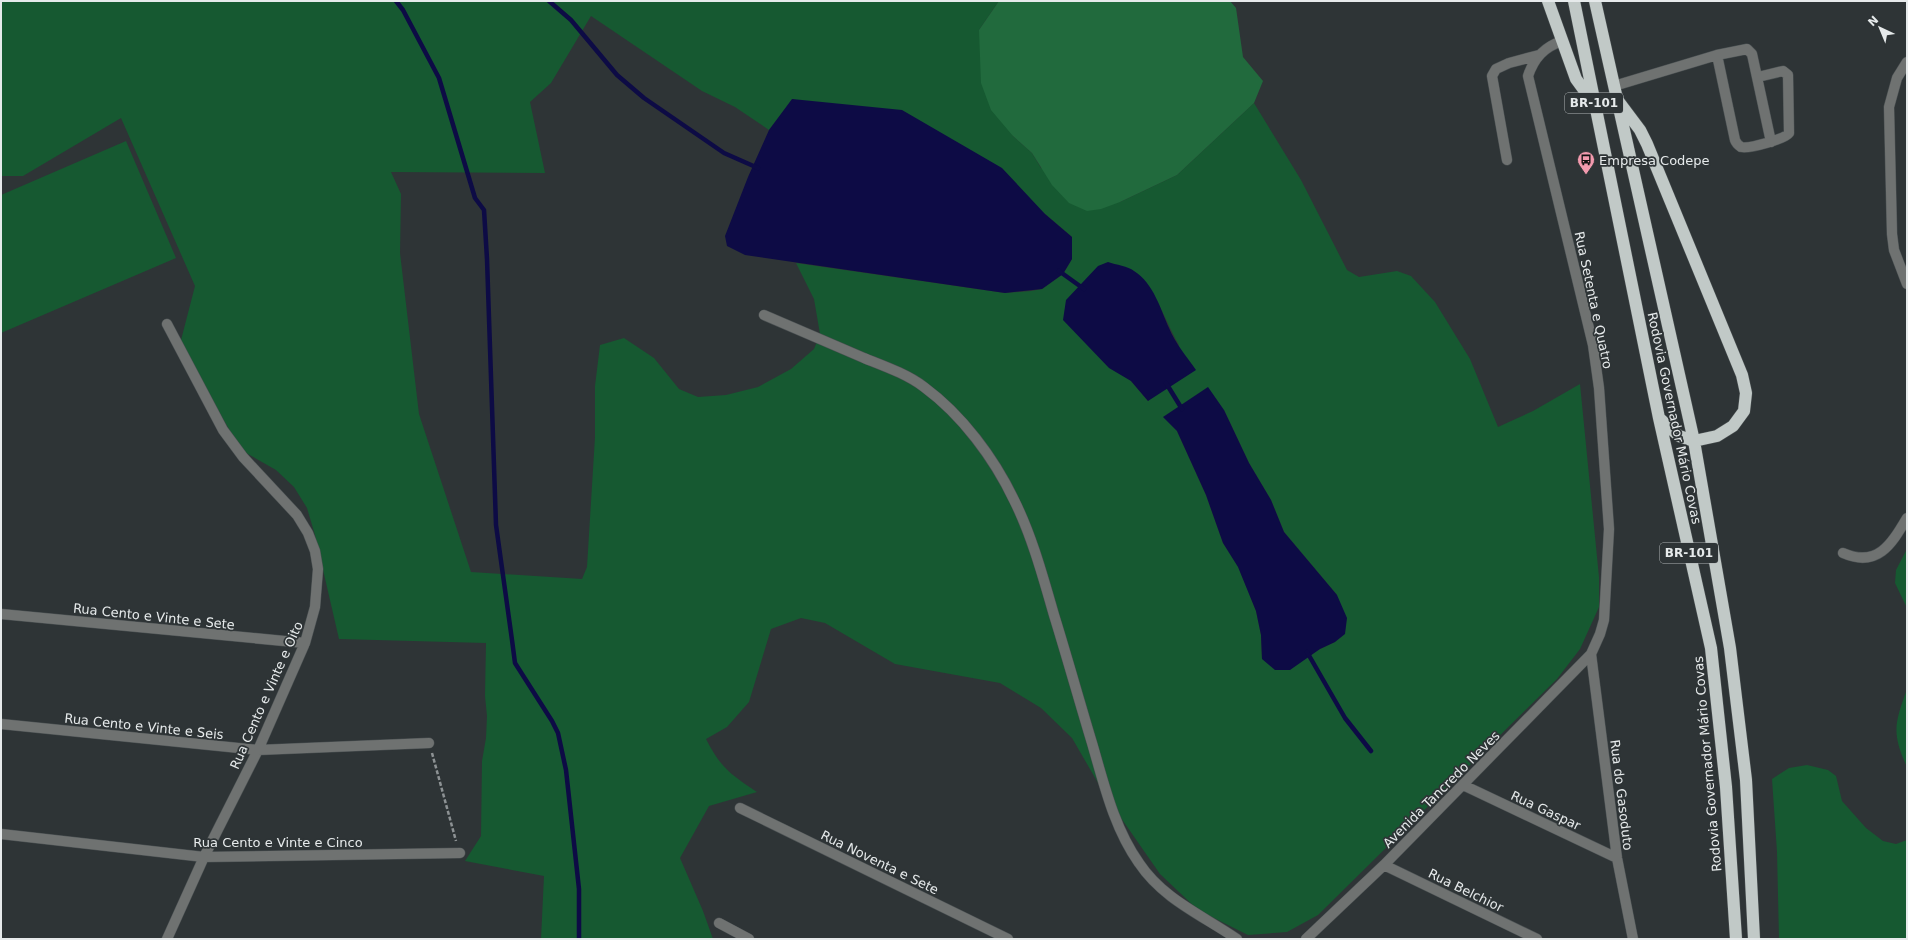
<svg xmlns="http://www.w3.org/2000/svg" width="1908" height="940" viewBox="0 0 1908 940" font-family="'DejaVu Sans',sans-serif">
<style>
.green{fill:#165931;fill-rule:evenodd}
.forest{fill:#216a3d}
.water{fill:#0d0b45}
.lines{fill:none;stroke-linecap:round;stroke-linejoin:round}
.stream{stroke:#0d0b45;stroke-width:4.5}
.minor-casing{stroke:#4b5153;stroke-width:11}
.highway-casing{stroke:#4b5153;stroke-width:13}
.path{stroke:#8d9294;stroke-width:2.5;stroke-dasharray:4 2;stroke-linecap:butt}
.minor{stroke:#6f7271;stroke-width:10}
.highway{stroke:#c1c9c7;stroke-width:12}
.labels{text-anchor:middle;stroke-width:3.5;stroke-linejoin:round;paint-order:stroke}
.shield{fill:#2e3436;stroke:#afb3b5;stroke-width:1}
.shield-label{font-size:12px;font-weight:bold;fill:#e6eaeb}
.poi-label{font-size:13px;fill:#e6eaeb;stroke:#2e3436;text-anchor:start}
.street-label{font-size:13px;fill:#e6eaeb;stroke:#2e3436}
</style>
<rect width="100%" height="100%" fill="#2e3436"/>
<path class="green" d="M1,1H999L979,30L1013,136L1032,153L1041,168L1120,202L1177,175L1254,103L1301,180L1347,270L1359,277L1397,271L1411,276L1435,302L1470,359L1498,427L1533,411L1580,384L1599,577V607L1580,649L1557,679L1318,915L1287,932L1248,935L1198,910L1160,874L1105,795L1072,738L1041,708L1000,683L895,664L825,623L801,618L771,629L749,702L727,727L706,739C721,768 730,774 757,792L709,806L680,858L703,911L713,939H541L544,876L465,861L481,836L482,761L486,738L487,716L485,696L486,643L339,639L315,535L307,508L294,487L276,470L241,450L180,344L195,286L121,118L23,176H1ZM591,16L702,91L735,107L769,130L793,99L1045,214L1072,237V259L1063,274L1042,289L1031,291L1005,293L796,263L814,299L820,334L814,349L791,369L758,387L726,395L698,397L679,389L654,358L624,338L600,345L595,386V437L587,567L582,579L471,572L419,414L400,253L401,194L391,172L545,173L530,102L551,83ZM1156,300C1165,315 1170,330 1179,345L1148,401L1131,381ZM1224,410L1249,463L1271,500L1284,532L1337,595L1335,642L1320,649L1262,659L1261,635L1256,611L1238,566L1223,543L1206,495L1177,431Z
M126,141L176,258L1,333V195Z
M1907,549V608L1895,583L1896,570Z
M1907,689V767C1891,732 1895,723 1907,689Z
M1807,765L1828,770L1836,776L1842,801L1866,828L1883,841L1896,844L1907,840V939H1779L1777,852L1772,779L1789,768Z"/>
<path class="forest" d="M999,1H1230L1236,8L1243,57L1263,81L1254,103L1177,175L1120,202L1101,209L1087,211L1069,203L1052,185L1032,153L1013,136L991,110L981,83L979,30Z"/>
<path class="water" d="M792,99L902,110L1002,168L1045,214L1072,237V259L1063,274L1042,289L1005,293L745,255L727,246L725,236L748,177L769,130Z
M1108,262C1116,265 1128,266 1134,271C1154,284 1160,308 1169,328C1175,343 1187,357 1196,370L1148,401L1131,381L1109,368L1063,320L1066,300L1098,266Z
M1208,387L1224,410L1249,463L1271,500L1284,532L1337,595L1347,618L1345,634L1335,642L1320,649L1290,670H1275L1262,659L1261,635L1256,611L1238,567L1223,543L1206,495L1177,431L1163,417Z"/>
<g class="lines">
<path class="stream" d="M396,1L403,10L439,78L475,198L484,210L487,259L496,525L512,640L515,663L552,721L558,733L566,770L579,889V939
M549,1L571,20L617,75L644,98L724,153L758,168
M1059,271L1084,289
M1166,383L1182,409
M1307,652L1345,718L1371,751"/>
<defs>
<path id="minor" d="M1717,55L1735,140C1736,143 1738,145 1741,147C1749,149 1785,139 1789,133L1788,75L1783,71L1758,77
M1907,62L1897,78L1889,107L1892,234L1894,250L1907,284
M1614,86L1717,55L1747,49L1752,54L1771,142
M1507,160L1492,76L1496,69L1509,63L1539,55
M764,315C797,329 831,344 864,358C884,366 907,374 924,387C962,415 994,458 1014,500C1032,536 1043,577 1054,615C1067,657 1079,700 1092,743C1104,784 1114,828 1139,863C1163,899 1202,915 1237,939
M167,324L223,430L243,457L297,515L308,533L315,551L318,569L315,607L305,643L258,750L204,857L167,939
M1843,553C1877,568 1891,545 1907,518
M1,614L305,643
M1591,654L1617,858L1633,939
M1,724L258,750L429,743
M1463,785L1617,858
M740,808L1008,939
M1,834L204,857L460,853
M1384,865L1537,939
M719,923L749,939
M1306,939L1384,865L1591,654L1600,634L1604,620L1609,529L1599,388L1593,345L1528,76C1534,58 1544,47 1562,41"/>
<path id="highway" d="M1548,1L1576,79L1584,90L1593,98
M1574,1L1659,418L1711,648L1726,787L1736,939
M1595,1L1694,441L1730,648L1746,780L1754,939
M1619,102L1640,130L1647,144L1742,375L1746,393L1744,411L1733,426L1717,436L1694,441L1679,436L1659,418"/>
</defs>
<use href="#minor" class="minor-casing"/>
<use href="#highway" class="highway-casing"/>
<path class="path" d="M432,753L456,841"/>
<use href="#minor" class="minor"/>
<use href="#highway" class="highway"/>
</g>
<defs>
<symbol id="bus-pin" viewBox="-11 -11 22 30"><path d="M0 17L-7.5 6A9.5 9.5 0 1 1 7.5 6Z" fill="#f29aae" stroke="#2e3436"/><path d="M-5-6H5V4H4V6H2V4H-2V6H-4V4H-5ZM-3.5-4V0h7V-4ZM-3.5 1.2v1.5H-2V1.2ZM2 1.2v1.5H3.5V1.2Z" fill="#111"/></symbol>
</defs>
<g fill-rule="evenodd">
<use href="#bus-pin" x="1576" y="150" width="20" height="27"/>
</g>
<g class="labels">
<g class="shield">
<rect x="1565" y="93" width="58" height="20" rx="3"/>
<rect x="1660" y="543" width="58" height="20" rx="3"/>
</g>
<g class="shield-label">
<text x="1594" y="107">BR-101</text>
<text x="1689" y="557">BR-101</text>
</g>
<g class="poi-label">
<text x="1599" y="165">Empresa Codepe</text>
</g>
<g class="street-label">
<text transform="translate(1594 300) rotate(78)" y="5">Rua Setenta e Quatro</text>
<text transform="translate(1675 418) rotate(78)" y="5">Rodovia Governador Mário Covas</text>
<text transform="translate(154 616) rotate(6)" y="5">Rua Cento e Vinte e Sete</text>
<text transform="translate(266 695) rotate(-66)" y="5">Rua Cento e Vinte e Oito</text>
<text transform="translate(144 726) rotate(6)" y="5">Rua Cento e Vinte e Seis</text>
<text transform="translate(1707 764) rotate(-95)" y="5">Rodovia Governador Mário Covas</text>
<text transform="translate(1441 789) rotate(-45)" y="5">Avenida Tancredo Neves</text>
<text transform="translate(1622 795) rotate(83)" y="5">Rua do Gasoduto</text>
<text transform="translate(1546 810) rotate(25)" y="5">Rua Gaspar</text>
<text x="278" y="847">Rua Cento e Vinte e Cinco</text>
<text transform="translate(880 862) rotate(26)" y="5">Rua Noventa e Sete</text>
<text transform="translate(1466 890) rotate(26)" y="5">Rua Belchior</text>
</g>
</g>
<rect width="1908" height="940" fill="none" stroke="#e6eaeb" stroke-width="4"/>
<g transform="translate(1880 28) rotate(316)" stroke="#2e3436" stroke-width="3" paint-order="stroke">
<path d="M0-3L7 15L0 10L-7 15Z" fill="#e6eaeb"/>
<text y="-6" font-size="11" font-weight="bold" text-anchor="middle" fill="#e6eaeb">N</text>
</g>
</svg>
